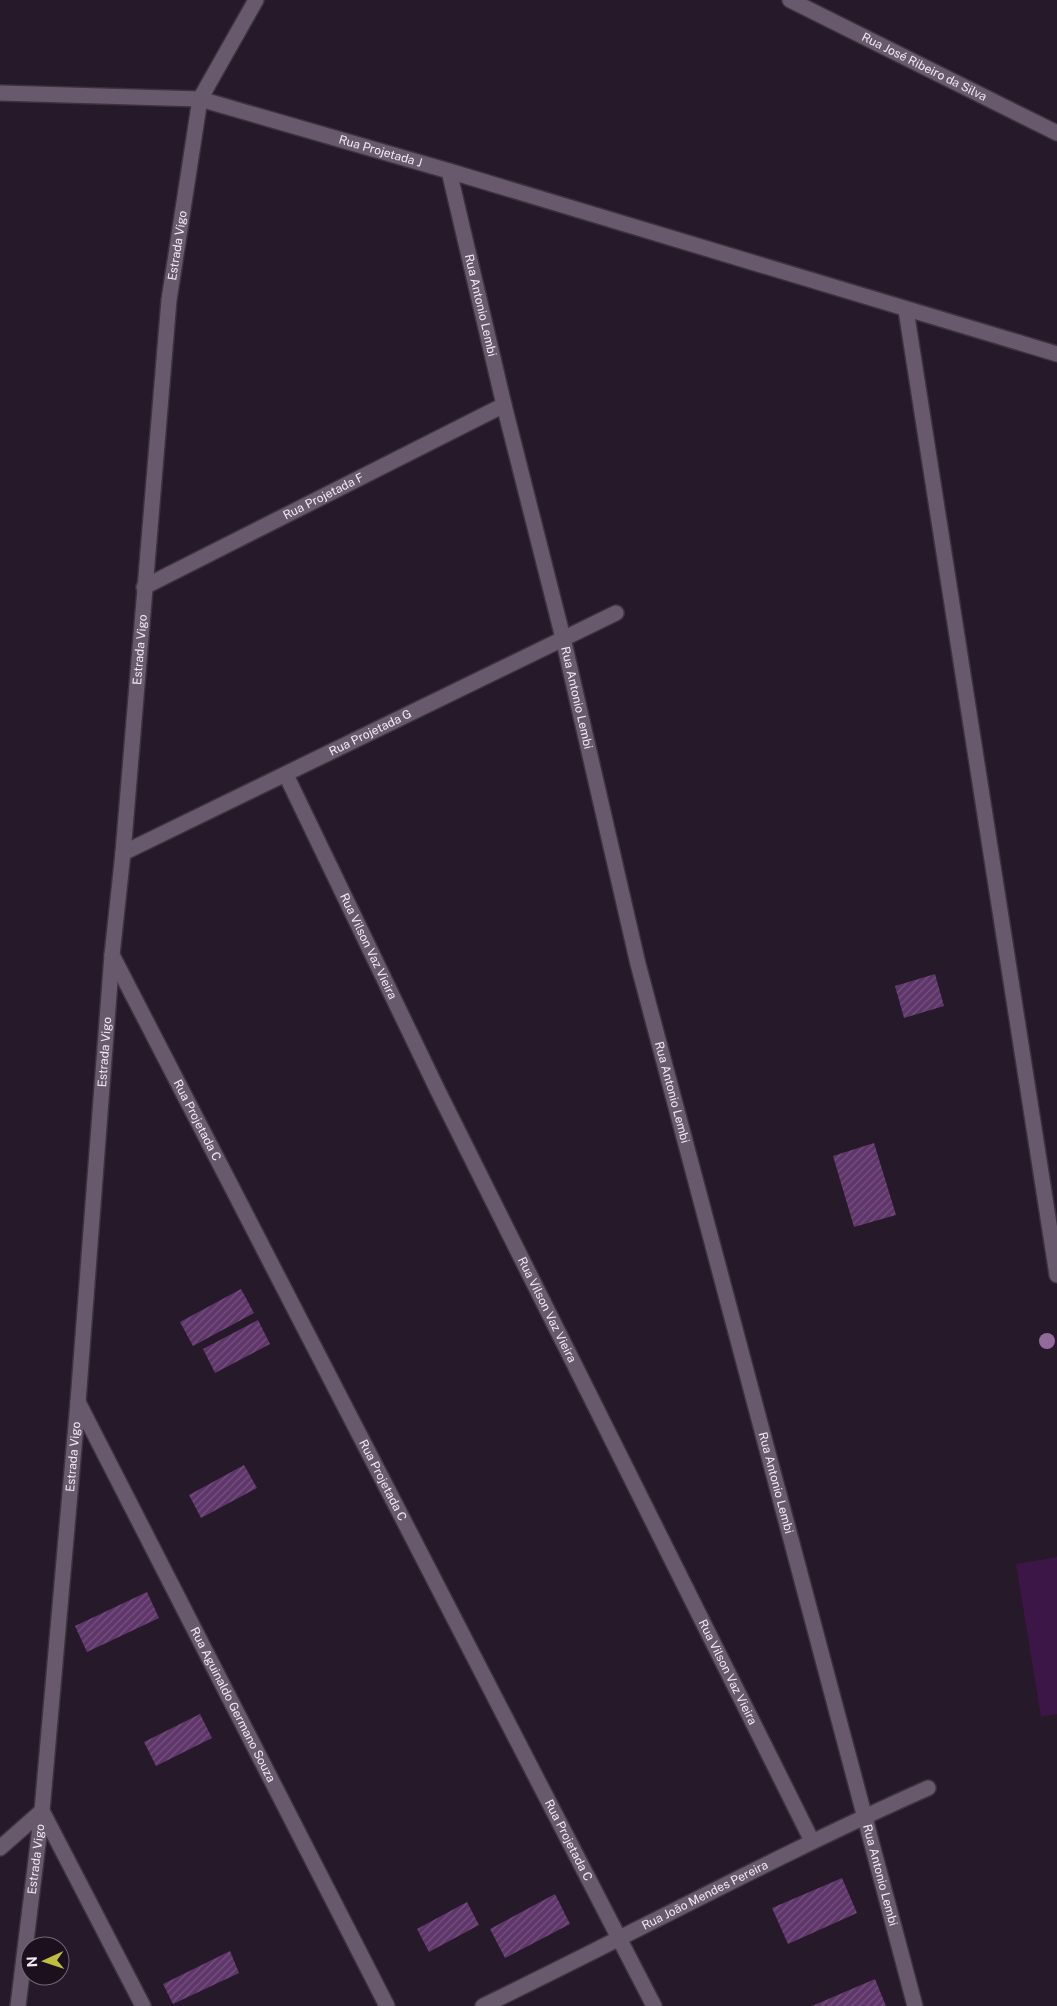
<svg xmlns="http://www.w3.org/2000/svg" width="1057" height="2006" viewBox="0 0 1057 2006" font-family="'Public Sans',sans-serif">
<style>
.green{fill:#3c1646}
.building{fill:url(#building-hatch)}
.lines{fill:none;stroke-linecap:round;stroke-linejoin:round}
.street-casing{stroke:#3c333f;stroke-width:18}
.street{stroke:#685a6c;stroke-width:15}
.tree{fill:#926a9c}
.labels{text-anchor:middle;stroke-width:5;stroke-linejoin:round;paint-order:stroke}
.street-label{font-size:12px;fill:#f3eaf5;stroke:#1c101f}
</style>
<defs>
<pattern id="building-hatch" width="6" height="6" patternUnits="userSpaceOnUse" patternTransform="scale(1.25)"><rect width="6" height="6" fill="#5f366a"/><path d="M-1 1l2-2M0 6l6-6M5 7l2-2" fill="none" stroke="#765380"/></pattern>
</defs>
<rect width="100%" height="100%" fill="#261929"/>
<path class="green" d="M1057,1557V1714L1041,1717L1016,1564Z"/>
<path class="building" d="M935,974L944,1006L904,1018L895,986Z
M874,1143L896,1215L854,1227L833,1156Z
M241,1289L254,1313L193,1346L180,1322Z
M258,1320L270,1344L215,1373L203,1349Z
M244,1465L257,1488L201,1518L189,1495Z
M147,1592L159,1618L87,1652L75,1626Z
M200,1714L212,1738L156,1766L144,1742Z
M842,1878L857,1913L788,1944L772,1908Z
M555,1894L570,1924L505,1958L490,1929Z
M467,1902L479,1925L429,1952L417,1929Z
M230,1951L239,1973L173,2004L163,1984Z
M875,1979L886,2006H812Z"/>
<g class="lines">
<defs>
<g id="street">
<path id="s1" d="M790,0L1057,133"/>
<path id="s2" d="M0,93L200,99L449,171L1057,354"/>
<path id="s3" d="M449,171L504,405L563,638L638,964L915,2006"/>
<path d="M906,310L1057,1275"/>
<path id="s4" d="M144,587L504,405"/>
<path id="s5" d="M286,775L439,1093L812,1841"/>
<path id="s6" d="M123,853L616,613"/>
<path id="s7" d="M112,955L654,2006"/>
<path id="s8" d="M78,1402L387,2006"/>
<path d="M0,1848L42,1811L143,2006"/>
<path id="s9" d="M18,2006L42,1811L78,1402L112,955L123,853L169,300L200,99L256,0"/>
<path id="s10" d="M483,2006C632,1934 777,1855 928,1788"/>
</g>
</defs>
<use href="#street" class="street-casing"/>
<use href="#street" class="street"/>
</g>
<circle class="tree" cx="1047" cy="1341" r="8"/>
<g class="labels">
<g class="street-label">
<text dy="4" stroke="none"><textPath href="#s1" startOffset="150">Rua José Ribeiro da Silva</textPath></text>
<text dy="4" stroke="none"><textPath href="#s2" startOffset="388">Rua Projetada J</textPath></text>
<text dy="4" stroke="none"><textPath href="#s9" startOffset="1768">Estrada Vigo</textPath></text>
<text dy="4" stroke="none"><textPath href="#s3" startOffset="138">Rua Antonio Lembi</textPath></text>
<text dy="4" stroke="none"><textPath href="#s4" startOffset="201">Rua Projetada F</textPath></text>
<text dy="4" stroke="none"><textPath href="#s9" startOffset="1362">Estrada Vigo</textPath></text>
<text dy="4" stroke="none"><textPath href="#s3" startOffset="542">Rua Antonio Lembi</textPath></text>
<text dy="4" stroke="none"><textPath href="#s6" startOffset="275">Rua Projetada G</textPath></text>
<text dy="4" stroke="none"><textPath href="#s5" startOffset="190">Rua Vilson Vaz Vieira</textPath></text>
<text dy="4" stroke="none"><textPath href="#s9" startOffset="958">Estrada Vigo</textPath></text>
<text dy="4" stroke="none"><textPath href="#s3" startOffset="948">Rua Antonio Lembi</textPath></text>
<text dy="4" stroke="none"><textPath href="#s7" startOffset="186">Rua Projetada C</textPath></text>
<text dy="4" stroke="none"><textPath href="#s5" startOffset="595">Rua Vilson Vaz Vieira</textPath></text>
<text dy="4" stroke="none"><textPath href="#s9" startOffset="552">Estrada Vigo</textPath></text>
<text dy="4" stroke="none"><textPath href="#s7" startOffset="591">Rua Projetada C</textPath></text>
<text dy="4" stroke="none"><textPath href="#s3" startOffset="1352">Rua Antonio Lembi</textPath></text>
<text dy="4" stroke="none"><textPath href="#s5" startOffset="1000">Rua Vilson Vaz Vieira</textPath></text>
<text dy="4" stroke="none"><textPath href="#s8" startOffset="340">Rua Aguinaldo Germano Souza</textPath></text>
<text dy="4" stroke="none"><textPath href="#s7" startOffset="996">Rua Projetada C</textPath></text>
<text dy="4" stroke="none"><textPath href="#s9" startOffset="148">Estrada Vigo</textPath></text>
<text dy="4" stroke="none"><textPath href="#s3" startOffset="1758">Rua Antonio Lembi</textPath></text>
<text dy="4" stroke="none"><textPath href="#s10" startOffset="248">Rua João Mendes Pereira</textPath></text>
</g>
</g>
<g transform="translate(45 1961) rotate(267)"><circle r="24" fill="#1c101f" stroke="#726775"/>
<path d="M0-4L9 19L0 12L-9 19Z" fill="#bfbe41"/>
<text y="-8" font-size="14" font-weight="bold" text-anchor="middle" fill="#f3eaf5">N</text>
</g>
</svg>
